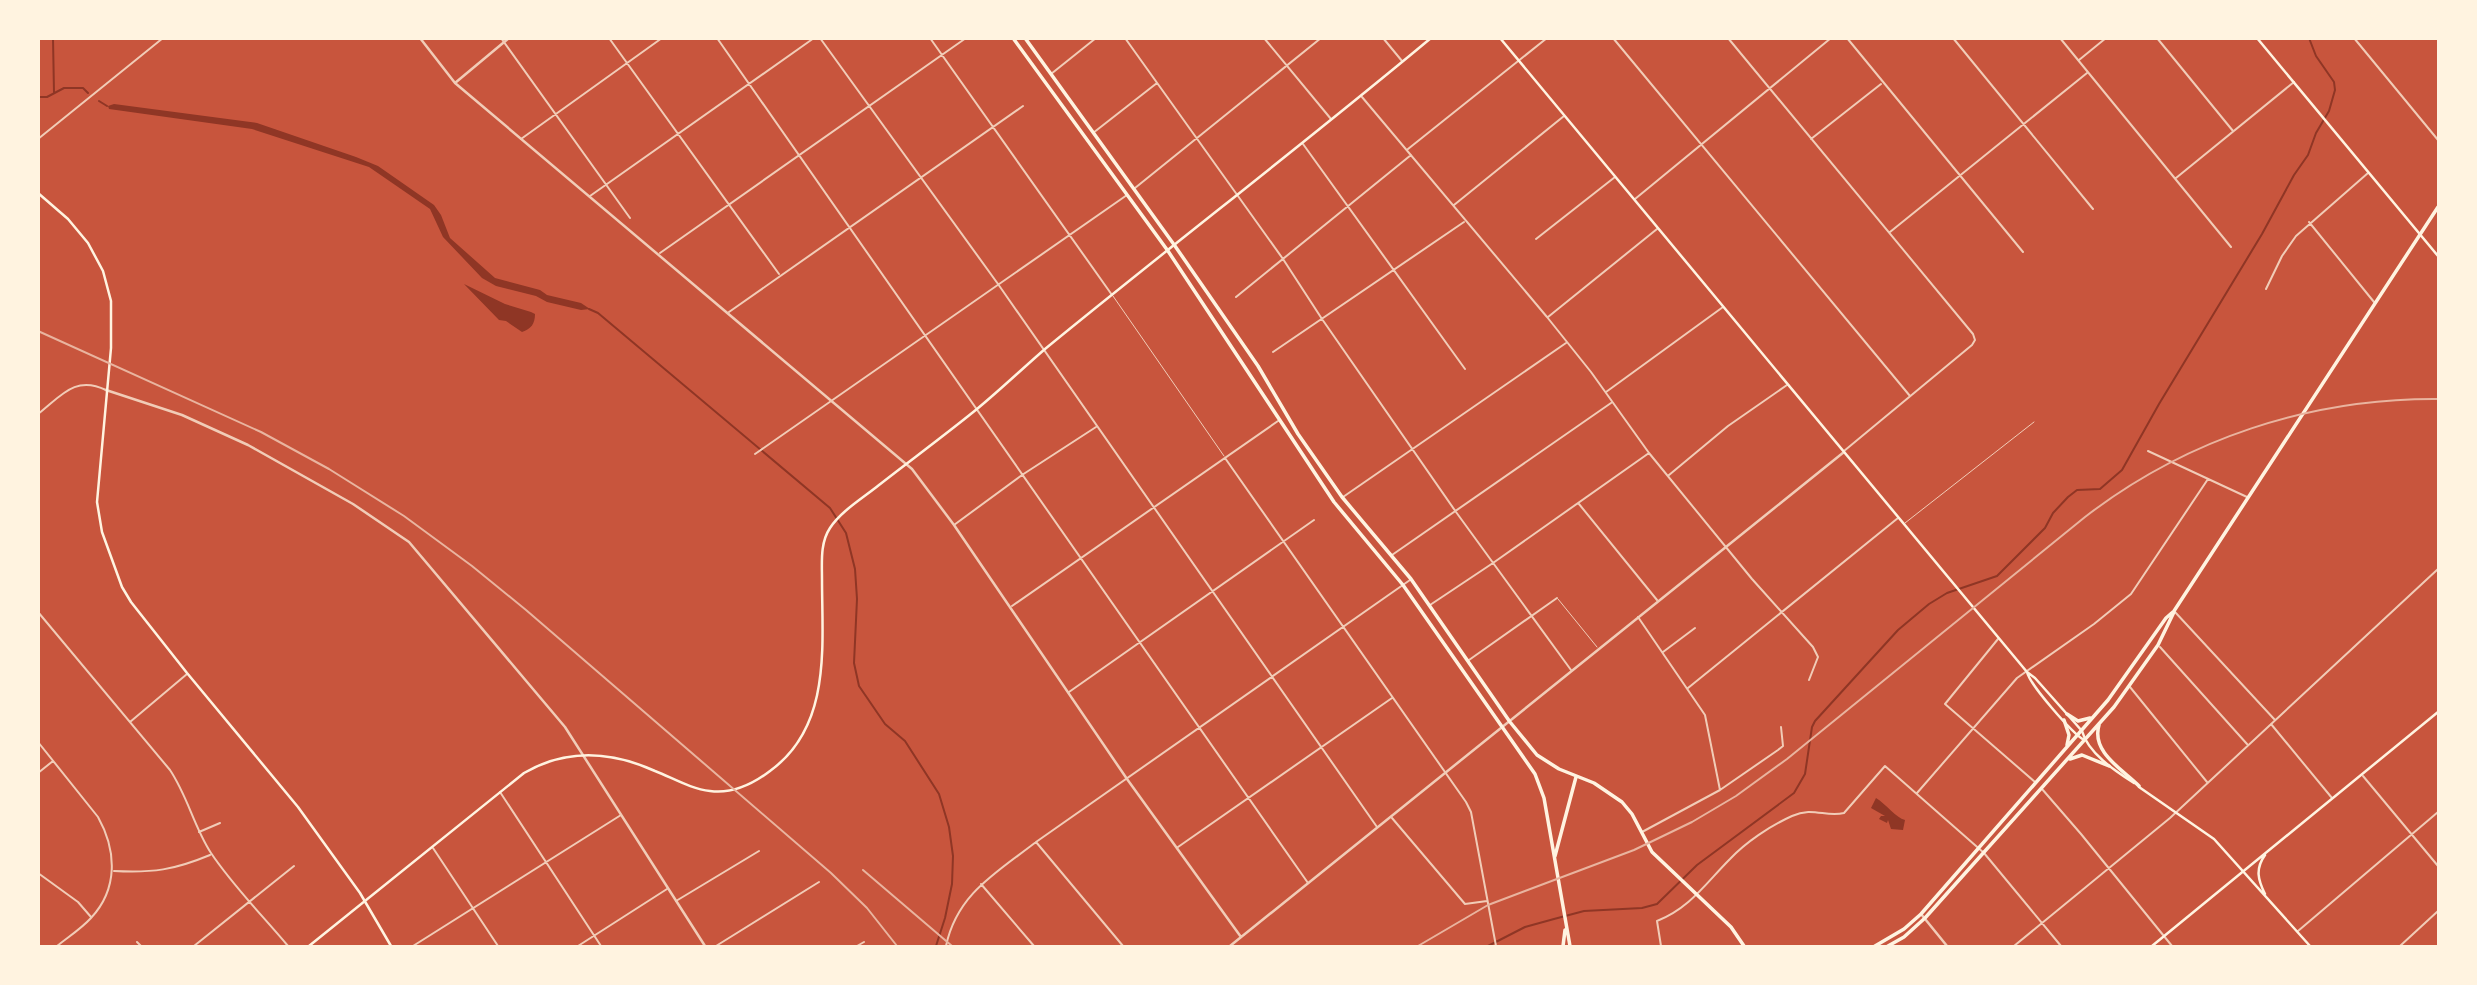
<svg xmlns="http://www.w3.org/2000/svg" width="2477" height="985" viewBox="0 0 2477 985" font-family="'Space Grotesk',sans-serif">
<style>
.water{fill:#8f3625}
.lines{fill:none;stroke-linecap:round;stroke-linejoin:round}
.stream{stroke:#8f3625;stroke-width:2}
.service{stroke:#f1ccb7;stroke-width:1}
.minor{stroke:#f1ccb7;stroke-width:2}
.tertiary{stroke:#f1ccb7;stroke-width:2.5}
.secondary{stroke:#fff3e0;stroke-width:2.5}
.primary{stroke:#fff3e0;stroke-width:3.5}
.rail{stroke:#e9b49f;stroke-width:2}
</style>
<rect width="100%" height="100%" fill="#c8553d"/>
<path class="water" d="M114,104L257,123L356,157L378,166L434,205L441,215L450,238L495,278L540,290L547,295L581,303L590,309L581,310L547,302L536,296L496,286L482,278L443,237L430,209L369,167L252,129L109,109L108,106Z
M464,284L505,304L531,312L535,314C535,324 531,329 522,332L506,321L499,320Z
M1876,798C1886,804 1896,818 1905,820L1903,830L1891,829L1888,820L1887,823L1879,819L1881,816H1885L1871,808Z"/>
<g class="lines">
<path class="stream" d="M53,38L54,93
M38,97H47L64,88H83L88,93
M99,101L107,106
M589,309L598,313L830,508L846,533L855,569L857,599L854,663L859,686L885,724L905,741L939,794L949,827L953,856L952,884L945,918L936,946
M1488,946L1525,927L1554,919L1584,911L1642,908L1657,904L1697,865L1794,793L1805,774L1812,727L1815,721L1898,630L1929,604L1947,593L1997,576L2045,528L2053,513L2068,497L2077,490L2100,489L2122,470L2159,404L2262,234L2294,175L2308,155L2316,133L2329,111L2335,90L2334,82L2316,56L2309,38"/>
<path class="service" d="M1113,296L1224,456
M1905,523L2034,422
M1558,599L1597,647"/>
<path class="minor" d="M501,38L630,218
M609,38L779,274
M717,38L1308,883
M820,38L998,284L1377,827
M930,38L1112,295
M1125,38L1283,259L1322,319L1456,512L1571,670
M1264,38L1331,119
M1383,38L1402,61
M1613,38L1910,396
M1728,38L1973,334L1975,340L1972,345L1844,451
M1847,38L2023,252
M1953,38L2093,209
M2060,38L2231,247
M2157,38L2233,131
M2354,38L2438,140
M2079,60L2106,38
M1051,74L1096,38
M1362,97L1547,317L1591,372L1649,453L1752,579L1813,647L1818,657L1809,680
M1093,133L1157,83
M38,139L163,38
M521,139L662,38
M1811,139L1881,84
M1303,144L1465,369
M1408,149L1547,38
M2176,178L2294,82
M1135,188L1321,38
M590,196L814,38
M1635,199L1831,38
M1454,205L1564,116
M2309,222L2374,302
M1890,232L2087,73
M1536,239L1615,177
M660,253L966,38
M2266,289L2282,256L2296,236L2368,173
M1236,297L1411,155
M729,312L1023,106
M1548,317L1657,229
M1273,352L1464,222
M1606,392L1723,307
M38,414C61,396 75,375 106,390
M2148,451L2247,497
M755,454L1127,195
M1225,458L1466,802L1471,812L1496,946
M1669,475L1728,426L1787,385
M1343,497L1566,343
M1579,504L1657,600
M954,525L1022,475L1096,427
M1392,555L1611,403
M1430,605L1493,563L1649,453
M1012,606L1278,421
M38,612L170,770C188,797 194,827 211,853C233,886 263,916 288,946
M2175,612L2275,720
M1638,617L1705,715L1720,790
M1998,639L1945,704L2035,782
M2160,647L2247,744
M1663,652L1695,628
M1469,660L1557,598
M2130,687L2207,782
M1688,688L1898,518
M1069,692L1314,520
M130,722L187,674
M2271,724L2332,798
M38,742L98,817C117,851 118,889 91,918C81,929 68,937 57,946
M38,773L53,761
M2363,776L2438,866
M2042,789L2081,834L2172,946
M500,792L601,946
M1917,793L2017,678L2094,624L2131,594L2208,479
M1392,818L1465,904L1487,901
M199,832L220,823
M1642,832L1720,790L1778,750L1783,746L1781,727
M1036,842L1123,946
M1178,847L1392,698
M433,848L498,946
M114,871C153,873 174,870 210,855
M38,873L78,902L91,917
M981,884L1034,946
M676,901L759,851
M2298,931L2438,812
M137,942L141,946
M194,946L294,866
M413,946L621,815
M578,946L667,889
M716,946L819,882
M857,946L864,942
M946,946C957,894 996,873 1036,842L1410,580
M1661,946L1657,921C1690,908 1706,883 1730,859C1746,842 1770,826 1792,816C1813,806 1826,818 1844,813L1885,766L1984,853L2061,946
M2014,946L2170,818L2438,569
M2400,946L2438,911"/>
<path class="tertiary" d="M420,38L455,83L912,469L954,525L1127,779L1241,937
M455,83L509,38
M106,390L182,415L248,445L353,504L409,542L565,727L705,946
M1921,914L1947,946
M1230,946L1844,452"/>
<path class="secondary" d="M1500,38L2027,672L2035,678L2082,731C2088,753 2115,771 2134,783
M2257,38L2438,256
M38,193L68,219L88,243L103,271L111,301V348L97,502L102,532L122,587L131,602L187,673L298,807L360,893L391,946
M2027,672C2030,685 2072,733 2084,740
M2139,787L2214,839L2310,946
M2265,894C2258,880 2255,869 2265,855
M309,946L524,773C567,748 611,751 655,771C673,778 691,789 710,791C732,794 753,784 770,771C832,726 822,646 822,579C822,562 820,543 830,528C841,511 863,498 879,485C911,460 945,435 977,409C1000,390 1022,369 1045,349C1173,244 1304,144 1431,38
M2152,946L2438,712"/>
<path class="primary" d="M1013,38L1168,251L1334,502L1403,585L1535,774L1544,798L1570,946
M1025,38L1175,246L1258,366L1298,434L1342,497L1411,579L1510,722L1537,755L1559,769L1594,783L1622,802L1632,814L1652,852L1731,927L1744,946
M2067,714L2078,721L2090,718
M2064,720L2069,735L2067,745
M2099,725C2091,752 2122,769 2139,786
M2070,759L2082,755L2109,766
M1555,856L1576,777
M1563,946L1565,930
M1875,946L1904,929L1921,914L2108,700L2166,618L2174,611L2438,207
M1888,946L1904,937L1925,918L2114,707L2158,645L2174,612"/>
<path class="rail" d="M38,331L261,432L329,469L404,516L472,566L526,610L831,873L867,908L897,946
M863,870L952,946
M1418,946L1488,905L1634,850L1692,822L1736,796L1787,759L2085,517C2186,439 2310,398 2438,399"/>
</g>
<rect width="2477" height="985" fill="none" stroke="#fff3e0" stroke-width="80"/>
</svg>
